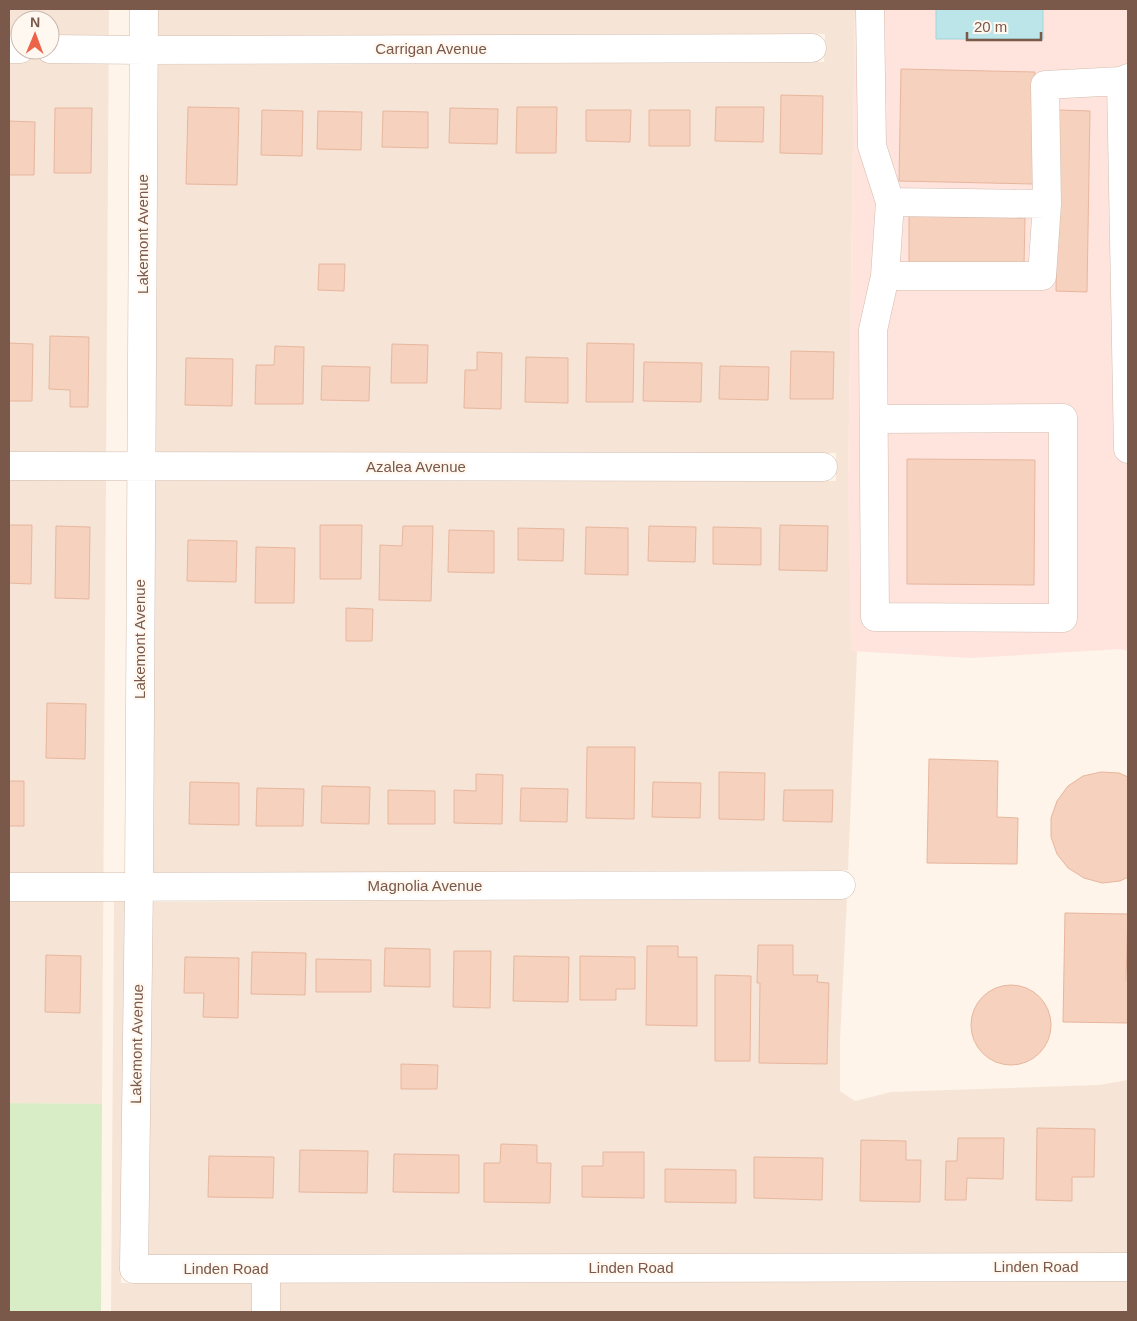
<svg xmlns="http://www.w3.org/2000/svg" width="1137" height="1321" viewBox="0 0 1137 1321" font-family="Arial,sans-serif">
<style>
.residential{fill:#f6e5d6;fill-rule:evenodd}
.commercial{fill:#fee4dc}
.green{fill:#d8edc5}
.water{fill:#bbe5e9;stroke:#a1d6db}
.building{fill:#f5d1be;stroke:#e8b69e}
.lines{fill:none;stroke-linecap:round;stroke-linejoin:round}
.minor-casing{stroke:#d3bdb0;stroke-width:29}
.minor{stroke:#fff;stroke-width:28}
.labels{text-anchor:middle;stroke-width:4.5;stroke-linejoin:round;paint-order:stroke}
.street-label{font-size:15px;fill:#7a584a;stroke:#fff8f0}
</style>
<rect width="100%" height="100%" fill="#fef4e9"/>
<path class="residential" d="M9,9H109L102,1104L9,1103ZM20,20H50V50H20Z
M156,9H855L848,485L852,651H857L848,870L152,873L154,481H836V453H154L156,65L824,62L825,34L156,36Z
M847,899L840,1039V1091L855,1101L891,1092L1099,1085L1128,1080V1253L147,1255L151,902Z
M126,901L121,1283H254V1312H111L114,902Z
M1128,1281V1312H279V1283Z"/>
<path class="commercial" d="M855,9H1128V651L1121,649L970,658L851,651L848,485Z"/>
<path class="green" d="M9,1103L102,1104L101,1312H9Z"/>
<path class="water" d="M936,9H1043V39H936Z"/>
<path class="building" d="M901,69L1035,72L1033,184L899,181Z
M781,95L823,96L822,154L780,153Z
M188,107L239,108L237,185L186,184Z
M517,107H557L556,153H516Z
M716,107H764L763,142L715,141Z
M55,108H92L91,173H54Z
M450,108L498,109L497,144L449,143Z
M262,110L303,111L302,156L261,155Z
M586,110H631L630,142L586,141Z
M649,110H690V146H649Z
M1059,110L1090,111L1087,292L1056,291Z
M318,111L362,112L361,150L317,149Z
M383,111L428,112V148L382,147Z
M9,121L35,122L34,175H9Z
M909,216L1025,218L1024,266L909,264Z
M319,264H345L344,291L318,290Z
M50,336L89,337L88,407H70V390L49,389Z
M9,343L33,344L32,401H9Z
M587,343L634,344L633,402H586Z
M392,344L428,345L427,383H391Z
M275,346L304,347L303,404H255L256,365H274Z
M791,351L834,352L833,399H790Z
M477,352L502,353L501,409L464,408L465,370H477Z
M526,357L568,358V403L525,402Z
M186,358L233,359L232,406L185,405Z
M644,362L702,363L701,402L643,401Z
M322,366L370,367L369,401L321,400Z
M720,366L769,367L768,400L719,399Z
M907,459L1035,460L1034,585L907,584Z
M9,525H32L31,584L9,583Z
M320,525H362L361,579H320Z
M780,525L828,526L827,571L779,570Z
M56,526L90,527L89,599L55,598Z
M403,526H433L431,601L379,600L380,545L402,546Z
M649,526L696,527L695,562L648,561Z
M586,527L628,528V575L585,574Z
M713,527L761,528V565L713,564Z
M518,528L564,529L563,561L518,560Z
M449,530L494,531V573L448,572Z
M188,540L237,541L236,582L187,581Z
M256,547L295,548L294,603H255Z
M346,608L373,609L372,641H346Z
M47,703L86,704L85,759L46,758Z
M587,747H635L634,819L586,818Z
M929,759L998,761L997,817L1018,818L1017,864L927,863Z
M719,772L765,773L764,820L719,819Z
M1101,772L1119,773L1128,777V877L1120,881L1102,883L1084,878L1068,868L1057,854L1051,837V818L1057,801L1068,786L1083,776Z
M476,774L503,775L502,824L454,823V790L476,791Z
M9,781H24V826H9Z
M190,782L239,783V825L189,824Z
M653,782L701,783L700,818L652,817Z
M322,786L370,787L369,824L321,823Z
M257,788L304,789L303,826H256Z
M521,788L568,789L567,822L520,821Z
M388,790L435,791V824H388Z
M784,790H833L832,822L783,821Z
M1065,913L1128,914L1126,980H1128V1023L1063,1022Z
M758,945H793V975H818L817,982L829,983L827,1064L759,1063L760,983H757Z
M647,946H678V957H697V1026L646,1025Z
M385,948L430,949V987L384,986Z
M454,951H491L490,1008L453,1007Z
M252,952L306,953L305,995L251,994Z
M46,955L81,956L80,1013L45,1012Z
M514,956L569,957L568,1002L513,1001Z
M580,956L635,957V989H616V1000H580Z
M185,957L239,958L238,1018L203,1017L204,993H184Z
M316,959L371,960V992H316Z
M715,975L751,976L750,1061H715Z
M971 1025a40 40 0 1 1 80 0a40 40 0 1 1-80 0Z
M401,1064L438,1065L437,1089H401Z
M1037,1128L1095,1129L1094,1177H1072V1201L1036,1200Z
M958,1138H1004L1003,1179L967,1178L966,1200H945L946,1161H957Z
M861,1140L906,1141V1160H921L920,1202L860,1201Z
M501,1144L537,1145V1163H551L550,1203L484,1202V1163H500Z
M300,1150L368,1151L367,1193L299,1192Z
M603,1152H644V1198L582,1197V1166H603Z
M394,1154L459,1155V1193L393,1192Z
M209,1156L274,1157L273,1198L208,1197Z
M754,1157L823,1158L822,1200L754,1198Z
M665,1169L736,1170V1203L665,1202Z"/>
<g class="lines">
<defs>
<path id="minor" d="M144,9L139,887L134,1269L1128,1267
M870,9L872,146L890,202L1047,204L1045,85L1121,81L1128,78
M9,49H20
M50,49L144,50L812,48
M1121,81L1128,449
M885,276H1042L1047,204
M875,419L1063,418V618L875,617L873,330L885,276L890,202
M9,466L823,467
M9,887L841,885
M266,1269V1312"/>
</defs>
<use href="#minor" class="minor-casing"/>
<use href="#minor" class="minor"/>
</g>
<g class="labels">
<g class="street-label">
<text x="431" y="54">Carrigan Avenue</text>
<text transform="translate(143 234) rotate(-90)" y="5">Lakemont Avenue</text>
<text x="416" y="472">Azalea Avenue</text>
<text transform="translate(140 639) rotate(-90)" y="5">Lakemont Avenue</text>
<text x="425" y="891">Magnolia Avenue</text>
<text transform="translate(137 1044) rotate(-89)" y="5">Lakemont Avenue</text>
<text x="1036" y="1272">Linden Road</text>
<text x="631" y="1273">Linden Road</text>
<text x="226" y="1274">Linden Road</text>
</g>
</g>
<rect width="1137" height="1321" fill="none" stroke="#7a584a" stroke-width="20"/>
<g transform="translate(35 35) rotate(1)"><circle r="24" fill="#fff8f0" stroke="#cab8ae"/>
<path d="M0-4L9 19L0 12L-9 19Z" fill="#ed6348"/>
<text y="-8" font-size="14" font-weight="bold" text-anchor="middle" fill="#7a584a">N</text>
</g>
<path d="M967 32v8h74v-8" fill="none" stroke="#7a584a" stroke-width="2.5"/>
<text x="974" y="32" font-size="15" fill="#7a584a" stroke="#fff8f0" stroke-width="4" paint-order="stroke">20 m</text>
</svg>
